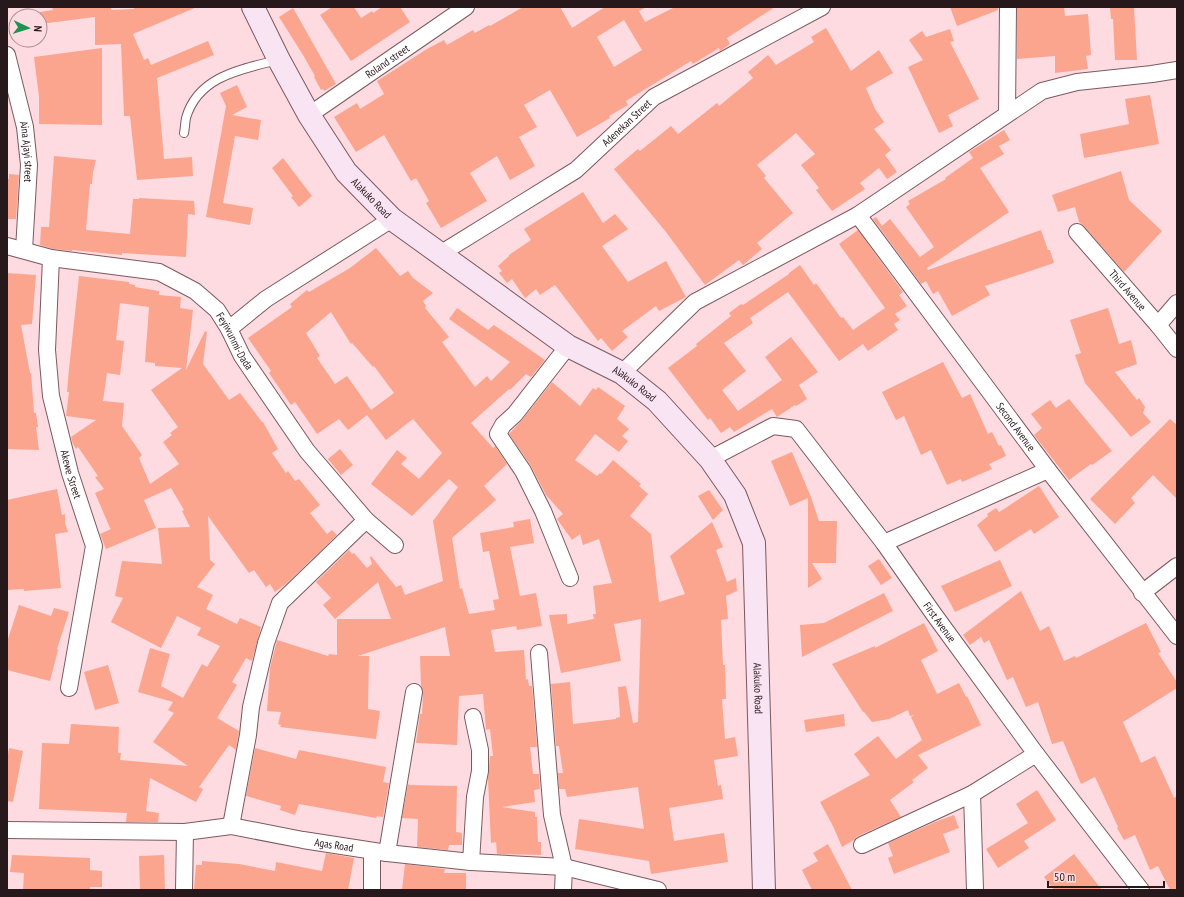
<svg xmlns="http://www.w3.org/2000/svg" width="1184" height="897" viewBox="0 0 1184 897" font-family="'PT Sans Narrow',sans-serif">
<style>
.building{fill:#fca58e;fill-rule:evenodd}
.lines{fill:none;stroke-linecap:round;stroke-linejoin:round}
.lane-casing{stroke:#7c595f;stroke-width:10}
.street-casing{stroke:#7c595f;stroke-width:18}
.secondary-casing{stroke:#7c595f;stroke-width:24}
.lane{stroke:#fff;stroke-width:8}
.street{stroke:#fff;stroke-width:16}
.secondary{stroke:#f8e4f2;stroke-width:22}
.labels{text-anchor:middle;stroke-width:3;stroke-linejoin:round;paint-order:stroke}
.street-label{font-size:11px;fill:#27181b;stroke:#fddbe1}
</style>
<rect width="100%" height="100%" fill="#fddbe1"/>
<path class="building" d="M52,7H111V10L134,9V7H197L133,34L144,60L148,58L151,65L208,41L214,55L157,78L164,159L192,157L193,176L137,180L130,116H124L121,44L95,45V17L40,24V12L53,10Z
M332,7H354L361,18L372,11L373,13L382,7H400L410,22L351,61L320,15Z
M523,7H560L572,28L605,7H646L639,11L645,22L675,7H775L727,38L730,44L720,51L719,48L693,64L691,61L626,101L628,105L609,116L610,118L577,137L550,90L524,105L537,127L519,137L535,166L510,180L497,156L470,173L487,201L441,228L426,203L429,201L416,178L411,181L384,135L356,152L334,117L357,103L360,109L384,94L377,81L427,49L444,40L447,45L473,30L475,33L489,25L490,26ZM624,20L642,50L614,67L597,37Z
M950,7H998V10L957,26Z
M1017,7H1064L1065,16L1088,14L1091,55L1086,56L1088,69L1055,73V56L1017,59Z
M1110,7H1134L1137,60H1115L1113,19H1111Z
M293,8L336,84L324,91L323,89L321,90L314,77L315,76L303,55L279,17Z
M826,28L851,71L879,50L893,73L866,88L875,109L884,122L874,129L891,150L885,155L897,172L887,179L879,168L860,183L865,189L832,211L816,190L819,188L801,165L815,154L796,133L757,165L766,176L764,178L793,213L757,243L762,249L743,265L739,260L705,285L666,232L614,169L638,149L640,151L671,126L678,134L717,103L719,106L753,78L748,72L768,55L776,65L814,42L811,37Z
M950,29L954,41L950,42L979,99L948,115L953,126L939,133L908,67L923,60L909,40L922,31L926,37Z
M102,48V125L39,124V97L34,57Z
M237,85L247,107L232,115L261,120L258,140L235,136L223,203L253,208L250,225L206,217L226,106L220,93Z
M1150,95L1159,144L1084,158L1080,134L1129,124L1125,99Z
M1004,130L1010,140L999,146L1004,154L980,168L1009,212L927,268L928,270L1041,230L1048,250H1050L1054,263L985,286L990,295L952,316L938,291L933,294L926,281L921,284L873,219L876,217L882,226L890,219L920,257L934,247L906,207L910,204L908,201L946,179L945,178L973,158L969,152Z
M54,156L96,160L93,172L92,184H90L86,230L130,234L133,199H139V198L194,201L195,215L188,214L186,257L122,253V255L72,250V251L53,249L40,245L41,227H49Z
M283,158L312,196L299,207L291,197L293,196L272,168Z
M1121,171L1129,200L1162,231L1124,272L1084,226L1079,222L1075,207L1058,212L1052,195Z
M9,174L19,175L16,219H7V179H9Z
M583,192L603,223L615,214L628,229L602,246L628,282L666,261L686,297L659,311L656,306L622,331L628,337L612,351L601,338L598,341L555,285L540,295L536,289L525,298L512,279L507,283L499,273L502,271L498,266L509,256V255L531,240L524,229Z
M858,230L903,292L899,295L907,306L895,314L900,320L894,324L898,330L868,351L863,344L839,361L788,292L750,318L753,323L724,343L746,371L722,390L738,411L782,380L765,357L791,337L818,372L799,385L807,399L796,406L795,405L777,417L772,409L734,432L730,427L721,433L710,418L708,420L668,368L697,346L696,344L731,316L729,313L741,304L743,305L789,274V273L800,265L814,285L816,283L841,318L843,317L853,330L885,308L839,244Z
M376,248L400,276L408,271L413,278L433,293L423,301L426,306L425,308L449,337L442,342L475,387L487,376L491,381L510,362L449,319L457,308L488,330L494,325L545,360L531,377L526,374L510,390L509,389L471,423L493,448L495,446L507,464L484,486L496,500L452,538L460,589L462,588L469,614L495,610L493,600L499,599L489,551L483,552L480,533L514,527L513,522L530,519L534,543L510,547L520,596L536,593L542,626L517,630L516,626L491,630L495,652L524,650L526,680L528,679L529,686H532L537,747H530L533,774H539L540,789L534,790L535,802L502,807L535,812V817H537L538,842H541V855L497,854L496,842L491,843L488,779L490,756H493L490,729L486,730L483,694L459,696L457,745L416,743L420,714H422L423,694L421,686L420,656H450L445,627L358,656H369L368,709L380,711L376,739L280,727L281,725L278,724L281,712L267,711L270,668L277,640L328,656L329,654L337,655V619H391L378,582L335,619L323,605L331,598L316,582L349,550L352,554L354,553L367,568L372,564L370,557L371,556L396,587L401,585L405,595L443,581L433,521L458,487L449,479L412,516L371,484L397,450L407,458L401,464L419,479L442,453L413,419L386,440L367,415L348,430L339,419L317,434L295,402L291,405L269,373L271,371L248,338L292,307L290,304L307,290L309,292L350,268ZM331,312L351,344L352,343L373,367L374,366L394,393L371,410L347,376L335,384L317,358L320,356L306,333Z
M7,273L36,275L32,324L21,325L30,373H31L34,413H36L38,427H36L39,450L7,449Z
M79,276L129,282V284L135,285V287L159,291V295L181,297L180,308L193,310L186,370L205,331L207,332L203,364L229,400L240,393L262,422H263L278,449L272,453L286,473L288,471L295,481L299,479L320,505L310,513L327,534L332,530L337,535L287,583L275,592L270,584L266,587L254,570L249,573L208,516L210,560L215,564L197,587L213,595L206,609L237,624L240,618L261,627L252,661L246,658L232,682L237,685L217,718L239,731L236,750L229,745L199,787L203,789L196,802L150,778L146,811L159,813L158,822H126L127,813L39,809L42,743L69,744L71,724L119,727L118,753H121L120,760L188,766L153,742L174,713L168,710L173,702L138,692L150,648L170,654L161,686L183,698L202,664L207,667L220,646L197,635L201,628L177,616L161,648L111,622L123,598L115,596L122,561L162,564L158,528L190,527L182,511L184,510L171,488L144,500L156,528L106,549L100,534L111,529L110,528L95,493L104,489L95,477L98,476L78,447L76,449L73,444L71,437L96,420L66,416L69,392H67L69,369ZM120,303L149,307L145,362L155,363V366L182,368L151,390L178,427L170,433L172,435L163,442L179,464L150,484L139,458L142,455L122,426L124,403L103,401L107,373L120,375L124,341L116,340Z
M1108,308L1119,344L1131,340L1137,364L1115,372L1137,400L1139,398L1145,407L1143,413L1151,422L1131,437L1085,383L1075,355L1081,353L1070,320Z
M943,362L962,398L970,394L988,434L992,432L999,446L1001,445L1006,456L989,464L992,469L962,482L961,479L947,485L931,450L921,455L904,416L896,420L882,392Z
M552,382L580,406L593,388L596,390L598,387L625,406L617,419L629,429L622,436L628,441L619,452L595,434L575,460L597,476L600,473L601,474L613,460L641,484L639,486L648,494L630,516L651,534L659,602L685,594L670,556L712,522L723,547L716,550L727,582L736,578L737,591L726,596L728,619L721,620L723,665H725L726,699H722L725,739L735,737L738,756L714,760L718,786L721,785L723,799L669,808L674,841L724,833L728,862L651,874L649,861L575,849L579,819L644,829L638,787L567,797L565,789H559L558,773H563L559,746H556L551,684L570,682L573,724L616,719V718L620,717L618,687L626,686L633,723L638,722L641,619L614,624L621,661L561,673L549,615L567,614V624L594,619L593,614H596L593,586L612,583L599,539L583,545L580,534L572,540L557,519L563,514L546,495L531,466L509,434L522,420Z
M1069,399L1112,451L1092,465L1091,464L1069,480L1034,435L1042,428L1031,414L1050,400L1056,408Z
M1170,419L1177,425V499L1153,475L1131,498L1135,503L1115,524L1090,499Z
M340,449L353,465L341,475L328,459Z
M792,452L811,497L819,521H837L836,563H812L822,579L808,588V498L790,506L771,461Z
M1039,486L1059,517L1034,534L1031,529L995,552L977,525L988,516L987,514L996,508L999,512L1004,509Z
M57,489L62,515L65,514V523L68,532L55,534L61,588L24,591V589L7,590V500Z
M709,490L723,510L713,520L698,496Z
M879,559L892,578L881,585L868,566Z
M1000,560L1012,586L955,612L941,586Z
M1021,591L1040,631L1049,626L1064,661L1075,656L1076,658L1146,623L1161,652L1158,653L1177,682V688L1123,722L1141,763L1155,756L1174,798L1177,796V890H1170L1158,866L1150,870L1135,835L1124,840L1117,828L1118,827L1095,777L1081,784L1063,741L1052,744L1038,702L1026,707L1013,677L1007,680L989,640L984,643L981,637L970,645L963,635Z
M884,593L893,611L802,657L800,625L824,623Z
M19,605L51,616L54,608L69,612L57,649L58,650L50,681L7,670V642Z
M924,623L938,651L921,660L937,694L959,683L966,697L967,696L981,725L918,755L928,768L912,780L914,782L890,800L901,817L858,836L854,840L842,847L833,826L820,802L870,775L854,754L878,736L896,759L922,740L911,717L914,715L910,716L908,710L889,719L872,722L864,712H863L832,664L875,646V648Z
M108,665L119,703L95,710L84,672Z
M844,714L845,726L806,732L804,720Z
M9,748L23,751L13,802L7,801V760Z
M255,748L296,759L299,750L386,767L383,782L389,783L383,817L377,816L376,818L299,804L295,815L280,810L281,806L246,796Z
M408,784L409,785L457,786L456,832L462,833V845H449L448,850L417,847L418,819L402,818Z
M1037,790L1056,820L1024,841L1029,848L998,868L986,849L1028,823L1016,804Z
M954,815L959,828L943,834L950,852L894,874L888,858L893,856L888,843L935,822Z
M828,844L852,890H812L802,870L818,861L813,853Z
M326,853L354,858L348,890H194L196,865H202V861L239,864L275,871L276,862L322,871Z
M1074,854L1102,890H1054L1044,877Z
M12,855L90,858V870L102,871V887H90V890H23L24,873L10,872Z
M164,855L165,890H140L139,856Z
M405,864L445,869L444,873H466V890H402Z"/>
<g class="lines">
<defs>
<path id="lane" d="M184,133C185,129 185,123 186,118C198,76 242,69 278,60"/>
<g id="street">
<path id="s1" d="M7,55L25,127L29,165L24,250"/>
<path d="M1007,114L1008,7"/>
<path id="s2" d="M309,115L466,7"/>
<path id="s3" d="M858,215L1048,470L1177,636"/>
<path id="s4" d="M1077,232L1158,325L1177,349"/>
<path id="s5" d="M7,246L51,258L159,272L195,291L217,310L229,329L242,356L307,451L366,520L395,545"/>
<path id="s6" d="M440,254L576,170L654,97L822,7"/>
<path id="s7" d="M51,258L47,350L51,396L70,473L94,546L69,688"/>
<path d="M1158,325L1177,303"/>
<path d="M229,329L266,299L392,219"/>
<path d="M568,346L515,414L503,425L498,434L523,471L543,511L570,578"/>
<path d="M622,373L695,302L858,215L1042,91L1077,82L1152,74L1177,70"/>
<path id="s8" d="M710,459L773,426L796,429L884,543L933,613L1036,754L1141,890"/>
<path d="M884,543L1048,470"/>
<path d="M1142,593L1177,566"/>
<path d="M539,653L552,815L564,867L563,890"/>
<path d="M972,794L975,890"/>
<path d="M231,826L248,735L251,707L266,643L280,603L366,520"/>
<path id="s9" d="M7,830L185,832L231,826L303,840L387,853L471,862L564,867L658,890"/>
<path d="M862,845L972,794L1036,754"/>
<path d="M387,853L414,692"/>
<path d="M471,862L475,797L480,771V750L473,717"/>
<path d="M184,890L185,832"/>
<path d="M372,890V851"/>
</g>
<g id="secondary">
<path id="s10" d="M253,7L279,60L309,115L346,172L392,219L568,346L622,373L657,401L710,459L735,495L754,543L764,890"/>
</g>
</defs>
<use href="#lane" class="lane-casing"/>
<use href="#street" class="street-casing"/>
<use href="#secondary" class="secondary-casing"/>
<use href="#lane" class="lane"/>
<use href="#street" class="street"/>
<use href="#secondary" class="secondary"/>
</g>
<g class="labels">
<g class="street-label">
<text dy="4" stroke="none"><textPath href="#s2" startOffset="95">Roland street</textPath></text>
<text dy="4" stroke="none"><textPath href="#s6" startOffset="229">Adenekan Street</textPath></text>
<text dy="4" stroke="none"><textPath href="#s1" startOffset="99">Aina Ajayi street</textPath></text>
<text dy="4" stroke="none"><textPath href="#s10" startOffset="226">Alakuko Road</textPath></text>
<text dy="4" stroke="none"><textPath href="#s4" startOffset="77">Third Avenue</textPath></text>
<text dy="4" stroke="none"><textPath href="#s5" startOffset="260">Feyiwunmi-Dada</textPath></text>
<text dy="4" stroke="none"><textPath href="#s10" startOffset="549">Alakuko Road</textPath></text>
<text dy="4" stroke="none"><textPath href="#s3" startOffset="264">Second Avenue</textPath></text>
<text dy="4" stroke="none"><textPath href="#s7" startOffset="219">Akewe Street</textPath></text>
<text dy="4" stroke="none"><textPath href="#s8" startOffset="335">First Avenue</textPath></text>
<text dy="4" stroke="none"><textPath href="#s10" startOffset="897">Alakuko Road</textPath></text>
<text dy="4" stroke="none"><textPath href="#s9" startOffset="329">Agas Road</textPath></text>
</g>
</g>
<rect width="1184" height="897" fill="none" stroke="#27181b" stroke-width="16"/>
<g transform="translate(28 28) rotate(94)"><circle r="19" fill="#fddbe1" stroke="#a78d92"/>
<path d="M0-3L7 15L0 10L-7 15Z" fill="#1d9450"/>
<text y="-6" font-size="11" font-weight="bold" text-anchor="middle" fill="#27181b">N</text>
</g>
<path d="M1048 881v6h116v-6" fill="none" stroke="#27181b" stroke-width="2"/>
<text x="1054" y="881" font-size="12" fill="#27181b" stroke="#fddbe1" stroke-width="3" paint-order="stroke">50 m</text>
</svg>
